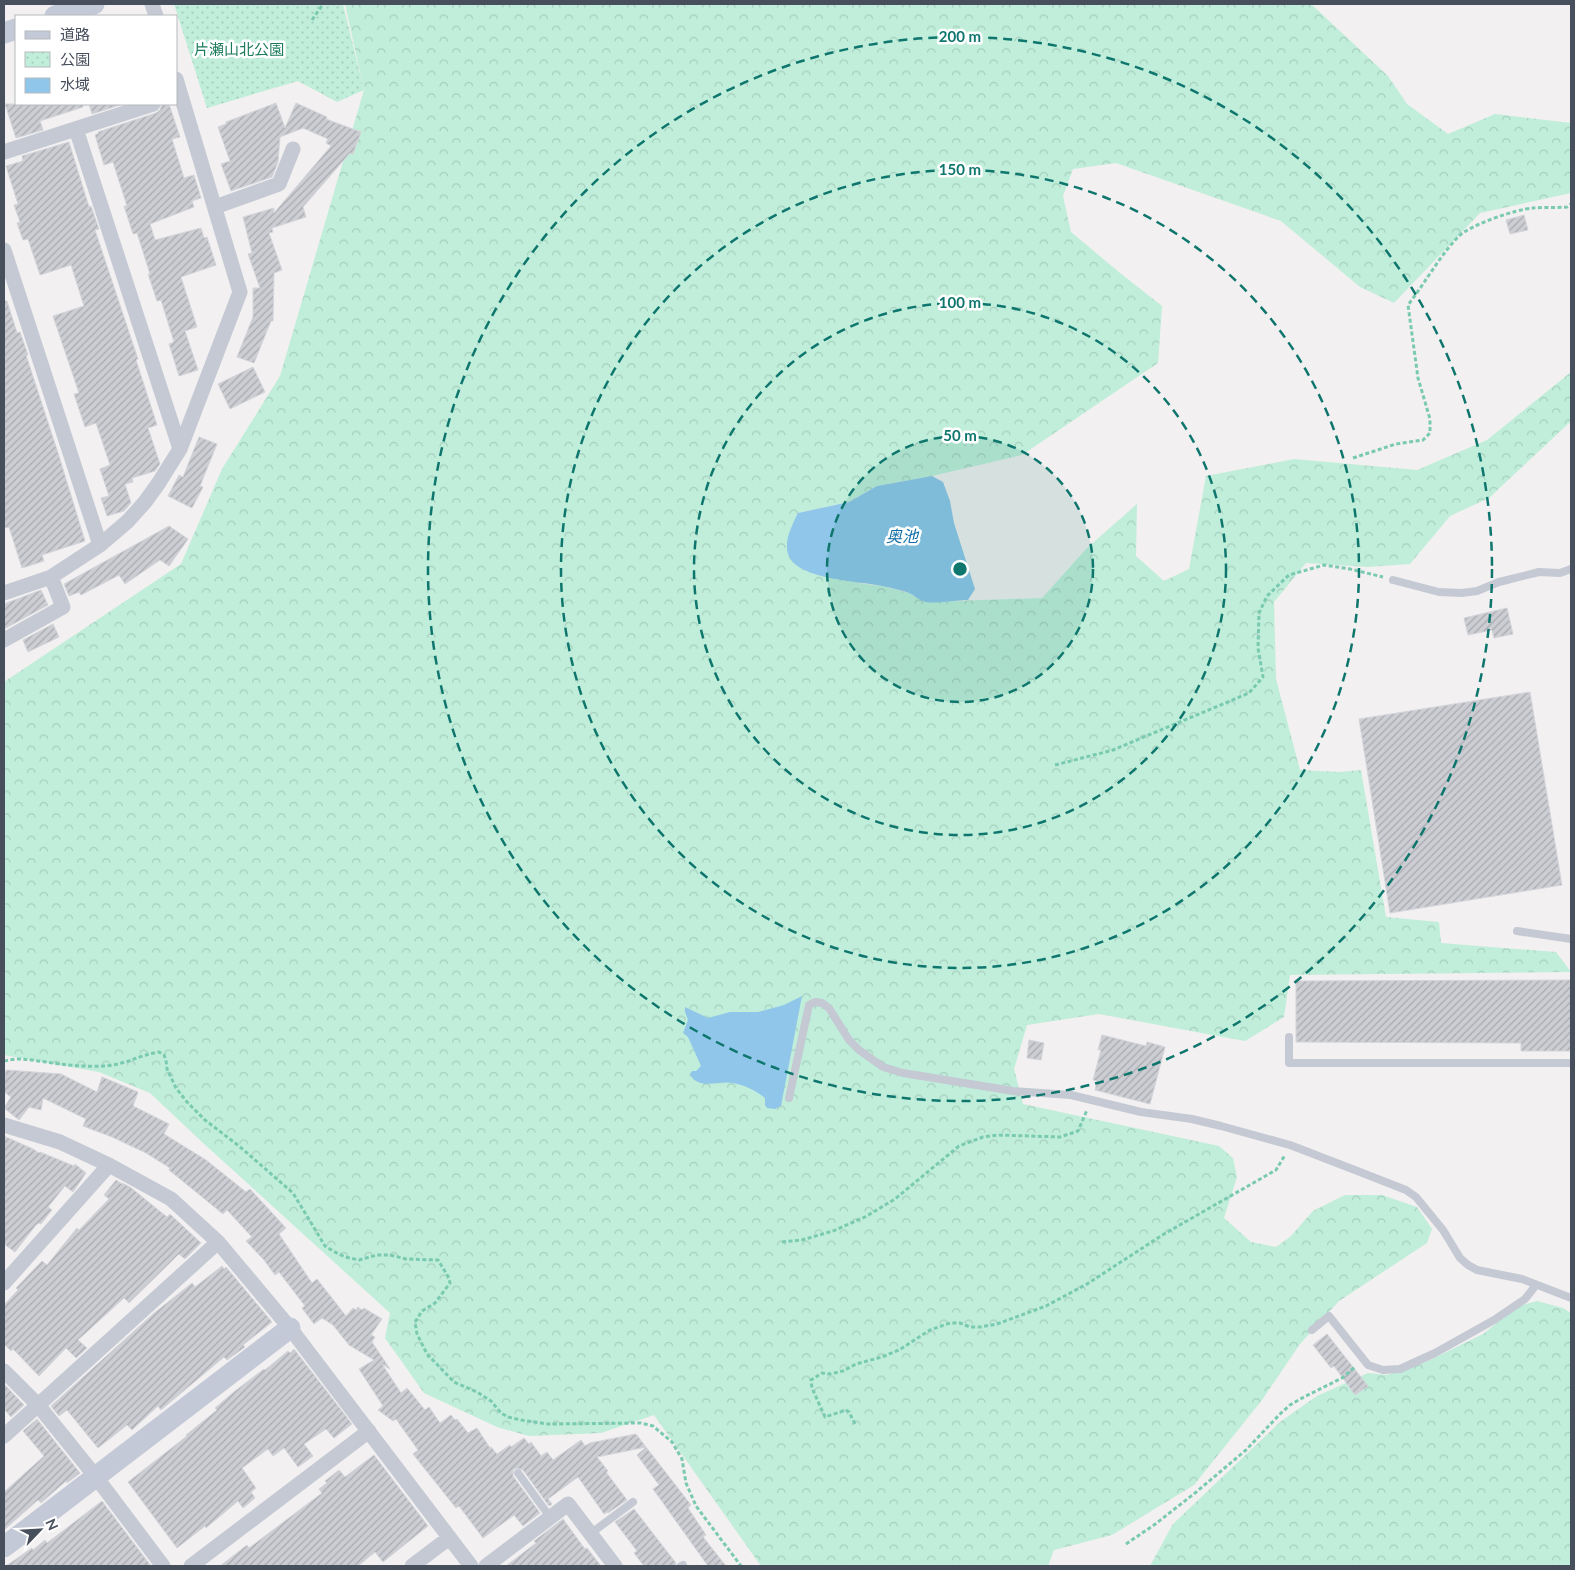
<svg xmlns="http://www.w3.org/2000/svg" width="1575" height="1570" viewBox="0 0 1575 1570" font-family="Lato,'Noto Sans JP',sans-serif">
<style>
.forest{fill:url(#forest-crowns)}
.park{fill:url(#park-dots)}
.water{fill:#8fc6e9}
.building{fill:url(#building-hatch);stroke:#d4d5db}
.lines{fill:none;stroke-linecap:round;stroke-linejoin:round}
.path{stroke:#79cab0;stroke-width:3;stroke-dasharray:4 2.5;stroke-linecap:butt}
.lane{stroke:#c4c9d4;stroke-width:8}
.street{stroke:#c4c9d4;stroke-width:15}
.secondary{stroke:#c3c9d7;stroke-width:21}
.ring{fill:none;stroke:#0f766e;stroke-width:2.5;stroke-dasharray:9 6}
.labels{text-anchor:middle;stroke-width:5;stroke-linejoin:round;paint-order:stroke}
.park-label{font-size:15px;fill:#1b7c5c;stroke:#fff}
.water-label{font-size:16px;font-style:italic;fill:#126da6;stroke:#fff}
.centre{fill:#0f766e;stroke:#fff;stroke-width:2.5}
.ring-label{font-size:15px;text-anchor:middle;font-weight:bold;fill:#0f766e;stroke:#fff;stroke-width:5;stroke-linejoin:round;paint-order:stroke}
</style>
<defs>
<pattern id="forest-crowns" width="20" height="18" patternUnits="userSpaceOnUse" patternTransform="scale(1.25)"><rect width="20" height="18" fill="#c0eeda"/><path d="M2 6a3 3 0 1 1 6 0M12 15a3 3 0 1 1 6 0" fill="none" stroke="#a6cebe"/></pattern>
<pattern id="park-dots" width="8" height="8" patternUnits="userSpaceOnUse" patternTransform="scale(1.25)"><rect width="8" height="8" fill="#c0eeda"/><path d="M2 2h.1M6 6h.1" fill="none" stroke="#a6cebe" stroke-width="1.8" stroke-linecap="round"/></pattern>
<pattern id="building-hatch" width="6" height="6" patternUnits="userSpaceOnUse" patternTransform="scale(1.25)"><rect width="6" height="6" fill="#cdced4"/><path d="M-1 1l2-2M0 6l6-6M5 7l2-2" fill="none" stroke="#a8aaaf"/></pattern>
</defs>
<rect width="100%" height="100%" fill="#f2f0f0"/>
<path class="forest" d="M345,4H1311L1388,76L1407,104L1448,134L1495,114L1571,123V193L1480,213L1394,303L1360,287L1281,221L1116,163L1073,169L1063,196L1071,232L1120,273L1162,306L1158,363L1022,455L932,476L877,486L849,502L798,513L788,554L796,564L813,573L865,584L883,586L909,593L926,602L1042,598L1087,548L1137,504L1136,556L1164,581L1189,569L1206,476L1294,459L1417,470L1487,440L1571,372V424L1569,423L1489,498L1450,516L1410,564L1368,567L1306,563L1274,602L1276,679L1300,770L1339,772L1361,770L1386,917L1439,922L1441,943L1556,952L1571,972L1290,975L1284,1017L1245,1041L1099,1014L1027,1025L1014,1069L1023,1104L1219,1146L1233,1158L1237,1177L1224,1218L1251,1242L1276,1247L1290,1237L1313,1211L1345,1195H1382L1417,1207L1432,1229L1427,1243L1339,1301L1300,1344L1262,1400L1194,1485L1112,1535L1054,1550L1048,1566H761L654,1415L601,1433L529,1436L497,1427L424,1393L385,1338L390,1313L202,1142L150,1093L99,1072L4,1055V682L181,564L222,469L280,376L364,90Z
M1537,1301L1563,1308L1571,1313V1566H1150L1173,1524L1280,1422L1317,1396L1368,1373L1387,1375L1428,1361L1483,1334L1518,1306Z"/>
<path class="park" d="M174,4H343L364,90L337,102L298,81L207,108Z"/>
<path class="water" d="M932,476L943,482L950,501L954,523L975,589L968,600C958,600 934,604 926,602C920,601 914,595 909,593C902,590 894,589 887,587C865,581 796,581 788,554C784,541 792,525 798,513L849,502L877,486Z
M802,996L781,1106L775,1109L767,1108L765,1105V1098C757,1091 744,1085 733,1083C719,1080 698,1091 690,1074L692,1071H696L701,1066L688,1037L683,1033L688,1020L685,1012V1007L708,1018L730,1012H758L784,1005Z"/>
<path class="building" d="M276,103L285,128L296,103L327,117L326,119L361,132L353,154L350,153L303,207L306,217L272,228L273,232L269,233L282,270L274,273L273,321H271L254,363L237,357L253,317V288H260L248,254L252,253L243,217L274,208V213L331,146L326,143L328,139L303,128L280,137L278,162L272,177L231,191L221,164L230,161L218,127L226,124V122Z
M5,104H83V107L40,121L43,130L16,138Z
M89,104H123L92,114Z
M162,104H169L180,137L172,139L184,178L194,175L201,198L192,201L194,207L150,224L155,240L201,228L204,238L207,237L216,265L181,277L197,327L185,331L198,370L179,376L169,344L174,342L161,300L157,301L148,274H150L137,233L133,234L124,206H127L113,162L104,165L95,135L99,133L98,132L156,113L160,110Z
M69,142L89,207L91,206L99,229L95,230L138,359L136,360L157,425L148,428L160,464L155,471L132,478L133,482L125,484L131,503L124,511L107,516L101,498L109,496L100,469L110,465L96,423L85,427L74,394L79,393L53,316L84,306L71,265L40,275L28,239L23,240L17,223L20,222L14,205L18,204L6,166L23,161L22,156Z
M1524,215L1528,230L1510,234L1506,220Z
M4,301H7L17,333L20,332L28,355H26L59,456L85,541L42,555L44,561L22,568L9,527L4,528Z
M253,367L265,392L230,409L218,384Z
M199,437L217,444L200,486L203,487L192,508L168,496L179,475L183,477Z
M169,526L188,539L169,566L160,560L125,584L119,575L81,595L79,592L69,596L64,584Z
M41,590L48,605L4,629V604Z
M1507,608L1513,634L1494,638L1492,630L1468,635L1464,618Z
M53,624L59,637L28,652L23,640Z
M1530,692L1562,885L1390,913L1359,719Z
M1571,980V1051H1521V1043L1296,1042V981Z
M1102,1035L1146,1046L1147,1042L1165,1047L1150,1104L1095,1090L1097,1081L1093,1080L1101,1050H1098Z
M1029,1040L1044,1043L1041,1060L1027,1058Z
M6,1070L61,1074L97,1092L102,1077L138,1092L133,1106L169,1124L164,1134L206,1160L246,1192L250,1189L286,1228L279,1234L312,1283L317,1279L346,1316L353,1308L356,1310L358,1307L362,1310L364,1308L382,1319L371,1335L375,1337L372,1342L390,1369L382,1364L401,1393L407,1388L425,1410L429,1407L440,1423L451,1415L455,1420L457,1419L468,1433L477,1428L490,1448L491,1447L497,1454L510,1445L511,1447L524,1438L529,1444L531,1442L541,1456L547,1452L553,1460L581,1440L585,1446L590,1443L636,1434L646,1447L597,1457L608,1471L606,1472L627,1500L608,1513L607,1512L604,1514L578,1477L548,1499L552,1504L549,1506L523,1470L517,1468L513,1470V1476L540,1513L523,1526L514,1515L483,1538L459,1506L456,1508L413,1454L418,1450L396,1419L393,1421L378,1410L383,1406L359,1369L374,1360L349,1345L333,1325L322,1318L314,1324L302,1308L305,1306L279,1272L275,1275L264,1260L246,1241L252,1237L227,1210L223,1214L169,1170L170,1168L146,1153L112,1137L83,1126L86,1119L43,1098L41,1110L29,1107L19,1120L4,1108L11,1097L4,1092V1081Z
M4,1136L33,1149L39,1153L40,1152L74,1166L75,1164L86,1173L73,1192L65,1186L48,1207L52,1210L41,1224L39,1223L36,1225L15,1252L4,1244Z
M116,1180L122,1184V1183L130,1187L167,1217L170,1214L201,1243L185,1259L179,1254L129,1303L124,1298L78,1340L87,1348L76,1358L66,1348L39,1376L13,1349L11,1351L4,1344V1305L18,1290L16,1288L42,1261L47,1265L77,1228L79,1230L109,1199L104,1195Z
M222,1266L224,1269L226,1267L272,1322L243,1345L245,1347L227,1360L224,1357L161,1410L158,1406L132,1430L127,1425L98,1448L67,1410L59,1416L51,1406L153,1314L192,1283L195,1287Z
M1327,1334L1368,1386L1355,1395L1334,1366L1331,1368L1313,1345Z
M294,1349L352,1424L334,1438L326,1429L304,1444L313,1456L298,1467L284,1448L273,1456L268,1449L242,1468L256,1488L251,1492L255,1498L243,1508L238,1501L206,1528L205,1526L177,1548L128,1482L187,1436L186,1435L217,1410L215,1408L235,1391L264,1369L265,1370L288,1351L290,1353Z
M4,1384L24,1405L11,1417L4,1409Z
M37,1419L80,1473L67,1483L66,1481L41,1503L38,1500L4,1530V1492L44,1456L23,1431Z
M646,1447L691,1505L688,1508L706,1535L703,1537L726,1566H708L653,1489L659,1485L637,1455Z
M374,1455L428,1526L383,1562L375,1552L358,1566H220L247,1545L249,1548L322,1493L319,1489L327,1483L325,1481L339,1470L345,1477Z
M102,1501L151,1566H6L32,1548L33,1550L45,1540L47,1543Z
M634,1509L676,1563L675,1566H644L634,1553L637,1551L615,1522Z
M563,1519L585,1549L587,1548L601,1566H506L536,1543L534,1541Z"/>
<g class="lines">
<path class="path" d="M312,20L323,4
M1353,458L1396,444L1423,440L1430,433V419L1418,378L1408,305C1425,283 1439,257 1458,237C1469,225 1517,209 1533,208C1544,207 1556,208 1567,207L1571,204
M1055,765L1113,750L1249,693L1263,677L1258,648L1259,613L1267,596L1289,575L1324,565L1350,569L1383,577
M4,1061C22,1057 28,1060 46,1062C63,1065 86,1067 104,1066C125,1065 139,1055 159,1052L164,1055L166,1060L167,1069L176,1088L187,1102L205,1120L239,1146L293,1193L325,1246L333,1251L345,1257L359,1260L377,1255H390L406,1259L438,1260L449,1278L450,1283L435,1303L422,1311L415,1322L417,1334L427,1354L454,1382L477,1392L491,1401L501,1413L508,1417L521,1420L548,1424L641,1423L653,1426L672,1442L682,1459L686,1483L696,1506L741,1566
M782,1242L802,1240L833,1231L865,1217L895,1199L959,1146L983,1137L998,1135L1060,1137L1078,1131L1087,1110
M855,1424L849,1412L846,1410L825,1417L812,1388L811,1380L822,1373L830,1374L843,1371L856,1364L882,1357L899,1350L930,1330L950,1323H960L970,1327H980L997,1324L1046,1306L1087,1284L1164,1234L1276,1170L1285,1155
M1126,1544L1154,1525L1195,1493L1246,1450L1280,1414L1290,1405L1304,1397L1342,1378L1355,1367"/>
<path class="lane" d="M1393,580L1439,592L1462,593L1477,591L1499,582L1539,572L1560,573L1571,569
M1517,931L1571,939
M1289,1037V1063H1571
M789,1098L809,1005L815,1002L822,1003L829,1008L849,1040L859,1050L883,1067L903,1073L1013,1091L1071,1095L1141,1112L1192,1119L1221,1126L1290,1145L1360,1172L1406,1190L1416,1197L1443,1230L1460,1258L1468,1265L1477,1270L1522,1279L1571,1298
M1312,1330L1329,1316L1368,1365L1383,1370L1400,1369L1435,1353L1494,1320L1525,1299L1536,1285
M518,1473L550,1517
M590,1534L633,1502
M681,1566L683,1565"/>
<path class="street" d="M152,4L156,16
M76,129L180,449
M4,152L153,104
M215,207L279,184L293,149
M4,250L100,545
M4,593L51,577L100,545L128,521L145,502L158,484L180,449L240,292L176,79
M4,640L63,607L51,577
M4,1125L60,1142L109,1165L171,1199L218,1242L290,1328L471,1566
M4,1283L109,1165
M4,1371L38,1405L96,1477L163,1566
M4,1436L218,1242
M191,1566L369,1431
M412,1566L449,1538
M486,1566L568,1504L615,1566"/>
<path class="secondary" d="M55,16L94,4
M4,33L16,29
M4,1547L290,1328"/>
</g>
<circle cx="960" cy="569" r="133" fill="#0f766e" fill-opacity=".12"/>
<g class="ring">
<circle cx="960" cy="569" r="133"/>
<circle cx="960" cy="569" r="266"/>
<circle cx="960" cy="569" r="399"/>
<circle cx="960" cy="569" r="532"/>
</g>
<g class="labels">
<g class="park-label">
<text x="239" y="55">片瀬山北公園</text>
</g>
<g class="water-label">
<text x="902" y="542">奥池</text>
</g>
</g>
<circle cx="960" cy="569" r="8" class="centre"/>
<g class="ring-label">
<text x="960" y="42">200 m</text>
<text x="960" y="175">150 m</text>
<text x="960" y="308">100 m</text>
<text x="960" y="441">50 m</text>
</g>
<rect width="1575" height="1570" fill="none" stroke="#484f5c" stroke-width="10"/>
<rect x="15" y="15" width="162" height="90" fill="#ffffff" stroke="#b6b9be"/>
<rect x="25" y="31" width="25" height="8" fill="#c3c9d7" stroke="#b6b9be"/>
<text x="60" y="40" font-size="15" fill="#484f5c">道路</text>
<rect x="25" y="52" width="25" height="15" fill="url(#park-dots)" stroke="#b6b9be"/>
<text x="60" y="65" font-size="15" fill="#484f5c">公園</text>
<rect x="25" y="78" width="25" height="15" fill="#8fc6e9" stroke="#b6b9be"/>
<text x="60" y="90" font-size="15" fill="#484f5c">水域</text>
<g transform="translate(40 1530) rotate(65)" stroke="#ffffff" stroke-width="4" paint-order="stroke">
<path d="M0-4L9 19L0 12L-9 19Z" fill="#484f5c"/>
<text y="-8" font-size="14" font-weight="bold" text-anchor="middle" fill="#484f5c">N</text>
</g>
</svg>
